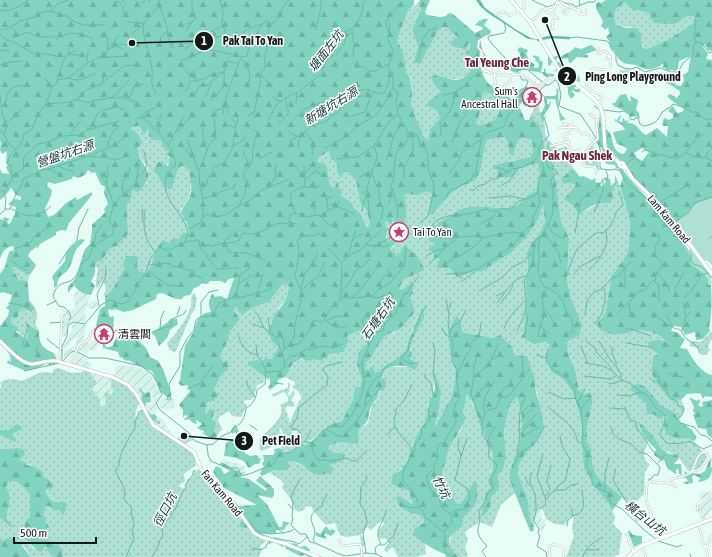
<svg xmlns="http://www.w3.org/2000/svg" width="712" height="557" viewBox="0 0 712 557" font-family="'Asap Condensed','Noto Sans TC',sans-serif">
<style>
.industrial{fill:url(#industrial-furrows)}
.grass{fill:url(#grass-dots)}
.forest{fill:url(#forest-firs);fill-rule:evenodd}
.cemetery{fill:url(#cemetery-stones)}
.green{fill:#aee0d3}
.water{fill:url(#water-waves)}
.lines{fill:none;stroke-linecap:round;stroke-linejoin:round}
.stream{stroke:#69baa7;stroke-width:1}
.river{stroke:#69baa7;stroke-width:2.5}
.street-casing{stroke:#b4c6c1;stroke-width:2.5}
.secondary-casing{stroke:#b4c6c1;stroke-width:4}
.street{stroke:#fff;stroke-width:1.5}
.secondary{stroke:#fff;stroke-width:3}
.labels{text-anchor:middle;stroke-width:3;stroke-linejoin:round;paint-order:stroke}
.poi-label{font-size:11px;fill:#131a18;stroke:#fff;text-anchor:start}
.street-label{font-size:11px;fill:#131a18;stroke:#fff}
.water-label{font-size:12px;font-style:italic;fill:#113830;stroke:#fff}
.quarter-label{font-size:13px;font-weight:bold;fill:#6d283d;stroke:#fff}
.leader{fill:none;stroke:#131a18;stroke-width:1.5}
.callout-dot{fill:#131a18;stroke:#fff;stroke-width:1.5}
.mark-label{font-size:12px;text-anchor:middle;font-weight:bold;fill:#fff}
.callout-label{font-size:12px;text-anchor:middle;font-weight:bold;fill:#131a18;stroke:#fff;stroke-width:3;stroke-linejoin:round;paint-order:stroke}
</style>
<defs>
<pattern id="industrial-furrows" width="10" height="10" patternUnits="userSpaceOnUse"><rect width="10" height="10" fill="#d6f3eb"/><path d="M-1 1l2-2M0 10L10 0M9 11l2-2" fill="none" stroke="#b7d0c9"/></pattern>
<pattern id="grass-dots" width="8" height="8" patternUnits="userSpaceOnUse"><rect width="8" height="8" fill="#aee0d3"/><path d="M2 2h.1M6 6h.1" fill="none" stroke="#95c0b4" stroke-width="1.8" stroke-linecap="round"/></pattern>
<pattern id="forest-firs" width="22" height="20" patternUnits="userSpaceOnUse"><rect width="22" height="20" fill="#82d4c0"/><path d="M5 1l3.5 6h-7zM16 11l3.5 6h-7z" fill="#6fb5a4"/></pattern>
<pattern id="cemetery-stones" width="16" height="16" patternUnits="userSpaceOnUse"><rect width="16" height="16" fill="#aee0d3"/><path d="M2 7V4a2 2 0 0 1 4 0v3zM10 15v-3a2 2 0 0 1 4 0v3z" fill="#95c0b4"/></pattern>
<pattern id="water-waves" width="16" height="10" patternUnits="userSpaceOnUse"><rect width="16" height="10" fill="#69baa7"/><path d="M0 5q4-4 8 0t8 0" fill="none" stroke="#5a9f8f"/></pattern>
</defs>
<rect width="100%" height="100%" fill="#e8fcf6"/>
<path class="industrial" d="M79,289L90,297L87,304L96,300L98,306L96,308L90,309L86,307L85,315L87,319L85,323L74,321L70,323L68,326V335L61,337L62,314L63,313L61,307L66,311L75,309V304L73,301L75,293Z
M77,323L87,325L83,340L89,344L92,342L97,335L100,334L102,336V340L95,350H89L85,354L80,351L75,350L69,353L65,359L64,358V351L72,348L76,345L77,338L76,337L70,343L67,349H64L63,348L70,333L73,331L72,325Z
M77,352L84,356L85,358H88L87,362H90L92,365L90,369L68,363L75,356Z
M116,366H129L140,368L149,372L160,392V396L156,403L158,411L156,412L155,415L166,422L165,424L171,433H167L156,426L151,422L150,412L144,404L152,405L153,400L152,394L147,392L142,401L135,389L127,382L113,376L116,374L115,369Z
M89,372L113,379L111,387L113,391L112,395L108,393V390L104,398L106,404L102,408L99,404L101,400L92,389Z
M164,397L167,399L171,398L174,399L175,404L173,408L167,410L160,408L158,402Z
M223,459L245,466L246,474H240L238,468L229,467L219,463Z
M701,492H707L709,494L712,493V509L706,516L707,519L702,521L697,510V505L703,501L698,495Z
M540,510L543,516H541L542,520L544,519L546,521L545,528L541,532L535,520L536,512Z"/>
<path class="grass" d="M625,2L636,10L649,13L675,24L688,16H694L692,24L671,38L647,49L641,47L642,34L636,28L616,25L614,16L616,9Z
M418,3L421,8L412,29L418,47L415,57L420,63L438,29L444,27L448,28L451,32L459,37L458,48L467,51L471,60L472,70C463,80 452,82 439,76L435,84L442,92L431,99L427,105L436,110L440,118L430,129L429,142C422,133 412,113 411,102C410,95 412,84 410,77C408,74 406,73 405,69C403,57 403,52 397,40L408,11Z
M625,69L632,71L631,73L633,75L634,79L628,81H623V79L625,78L620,76V70L624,71Z
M487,92C497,97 506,113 492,121C489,123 483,124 479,125L476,123L481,110L483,93Z
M539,106L540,115L545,123V133L548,140L558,149L566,146L572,154L569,160L573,168L561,179L563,184L570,183L576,185L572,205L579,215L600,202L618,182L620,186L629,216L630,227L628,251L622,262L612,275L605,314L617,334C638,330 651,327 668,343L658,354L653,357L655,380L665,392L669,399L678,398L681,400L685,408L679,421L675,413L660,404L646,387L631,390L646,404L652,414L657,417L667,416L664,425L679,439C682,439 687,438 689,438C694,439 702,451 707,455C703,464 701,472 688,471L679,458L661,448L651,433L638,421L640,428L648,441L644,454L646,462L650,464L645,472L644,494L638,500L630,505L600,479L596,474L592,463V456L587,440V429L593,399L589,393L586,396L578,389V379L575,368L566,348L567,341L582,324L572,301L567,281L569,238L561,221L554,166C550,158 550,150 547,141L544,151L540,126L533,119L532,113L535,107Z
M139,124L147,129L149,136L151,137L150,139L160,140L169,151L167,156L170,158V161L166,166L157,164L156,174C161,179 163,185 169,190C173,185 174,180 176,174C178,170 181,168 182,165L189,170L191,180L190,197L181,209L189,230L179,238L170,241L153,259L147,273L139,271L137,264L138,259L136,256H133L112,290L105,296L103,295L106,290L104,282H102L98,288L96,287V282L94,281L96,280L98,269L95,264C99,253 119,241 128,234L127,204L132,192L147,183L148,169L138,153V147L140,145L131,129V127Z
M505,137L508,143L509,154L513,156L518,140L524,138L532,140C532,143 534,149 533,152C528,166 500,152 497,177H513L519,169L537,163C542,173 539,181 536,191C523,194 524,205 511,207C496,210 479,203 464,208C458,210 453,214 448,217C439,222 432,227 428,237L436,242V253L433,258H440L441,268H450L481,272L511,253L520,244L530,232L539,218L543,204L545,221L539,235L534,239L527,252L528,271L525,283L527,294L545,340L551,345L558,376L564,380L572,391L578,407L582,425L581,437L584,469L590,477L591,483L609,504L615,517L613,524L622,533L619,554L614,557H566L574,536L572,529L574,516L570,518L564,525L555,524L546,519L543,510L539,508L535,512L534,528L530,522C527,509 515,474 519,463C522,455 531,447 537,441L538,394L535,388V379L527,356L513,355L493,338L462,332L461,322L454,363L456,373L452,398L445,408L437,424L433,428C439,408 444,393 434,374C435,391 430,408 424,423C422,428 418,432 416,436C410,448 409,465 397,472L399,488L409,491L413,504L410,503L400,496L396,500C401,512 413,513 424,517V523L415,528L420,540L425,543L426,554L416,557H398L393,547L388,550V553L384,550L388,543L386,538L380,539L378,536V531L384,524L382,521L378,523L371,530L367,527L361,535L366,544L362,547L360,535L346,537L340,535L335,523L326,525L313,511L312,507L306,506L304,510L299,512L295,510L291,499L282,488L283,485H284L281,480L270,473L275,470H288V461C297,462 302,465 309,471L342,461V452L335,453L327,450L329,446L339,442L351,444L359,438L358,430L368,423L372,405L378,399L384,372L391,367H410L416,362L410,359C410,343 417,330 425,316L423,313L427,307L412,331V337L407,344L406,351L401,355L399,360C383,363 385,369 374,375L372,367L371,371L365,370L366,363L371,358L380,342L386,336L394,333L414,313V308L410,296L412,281L409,285L402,290L399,289L403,280L425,270L416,253L410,251L397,256L390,249L394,246L390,241H387V232L393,228L386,226L385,220L391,225L393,221L392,216L395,220L397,227L407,215L403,195L411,194L418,196C423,192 427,190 432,194L430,203L429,214L432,215L452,193L462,186L475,181L481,169L486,140Z
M591,146H593L596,153L599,154L598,165L601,170L597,171L596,166L586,165L584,159L590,163H592V156H588L586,154Z
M329,151L331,161L333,160L337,164V173L339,178L345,172L350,173L357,180L359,198L367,211L372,227H368L361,214L354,208L351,202L340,195L336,182L335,188L330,186L327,166L324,163L317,162L318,158Z
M35,264L36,266L29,276L28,284L26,281L18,282V278L12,270L14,267L29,268Z
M287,284L289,287L285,301L279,307L272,324L269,328V336L272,342L278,347L272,359L264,357L261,362V374L265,377L263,383L257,385L254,397L251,400H246L243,402L247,405L241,417L232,416L229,411L219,417L218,420L222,429L217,435L214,431L215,425L212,420L215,413L210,409L204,414C205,408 205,404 211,401C214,387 222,376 224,362L220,357L225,347L229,333L240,319L234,312L236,307L244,315L252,308L269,302L282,285Z
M194,292L197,299L195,309L191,315L175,353L169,349L167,343C176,333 185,323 190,309C193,302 189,300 194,292Z
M22,308L30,311H34L35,308C38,313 38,318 35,323L39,331L29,324L28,339C19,333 11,329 11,317L17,319L20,310Z
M360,329L369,337L368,342L358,352L357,366L362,379L360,387H355L353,399L342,421L328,425L316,438L309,441L305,445L299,442L291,452L284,453L281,450L282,443H289L297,434V431H292V434L294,436L290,439L285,436L280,428L279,430L280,431L279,437H281L280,444L275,447L268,442V443L272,447L261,451C258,448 261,443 260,438C268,430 287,417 280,405L288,401V397L284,392L273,397L272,395L281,390L286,389L288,387V383H290L289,392L287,394L290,396L293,390L295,393L291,401L294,402V406L293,407L287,406C284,409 286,412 288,415L287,417L290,419L288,422H290L299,401L302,398L298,391L293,388V385H295V382L285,377C292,366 298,356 312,358C315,359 318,360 321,361L330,354L339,352L348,335Z
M712,331V339L710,341L708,348L710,350L706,355H701L697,348L690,346V342L696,341L701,342Z
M59,368L71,373L83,372L84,369L90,371L89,372L97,382L92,389L101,400L99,403L102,407L106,404L104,394L108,390L110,391L108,393L112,395L113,391L111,387V381L114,378C128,385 133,390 140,403C137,407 134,414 136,419L141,410H144C146,423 157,430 168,436L172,435L194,456L196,465L184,474L185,481L183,483L179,485L180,487L185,489L187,479L192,478L194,473L193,471L200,470L228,498L230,503C238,514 251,538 265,540V542L260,546L262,550L259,557H62L63,553L47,539V528H50C45,520 42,515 46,506H49L62,512L61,502L55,503L46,493L49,480C43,477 40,469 33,466C29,464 25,464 20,461L18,448L0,449V435L15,442L12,435L14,433L22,429L12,427L6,431L0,429V388L2,387L0,383C5,378 15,378 21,381C33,378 38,369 52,373L54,369Z
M468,393L493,454V468L490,472L491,507V496L497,475L506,456L504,430L510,404L517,397L522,408L521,433L518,451L510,467V481L515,493L501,505L492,527L480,522C475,526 470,527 465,532L468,541L465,546L468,557H458L449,545C450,536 454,532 462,526L472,484L466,498L461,505L456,503L442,474L448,452L455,438L462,429L464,406Z
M9,481L17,482L25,488L30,495V516L25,522L23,536L34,549L48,547L49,553L53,557H30L24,546L0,538V518L9,527C8,523 7,518 7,514C7,502 12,500 6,487Z"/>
<path class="forest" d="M0,0H414V5L408,11L397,40L403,52L406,72L410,78L412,95L411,103L415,116L424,136L428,141L430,129L440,118L436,110L426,105L431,99L441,92L434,84L431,77L435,75C452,79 459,86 472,69L471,60L467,51L451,45L452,41L458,37L451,32L448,28L444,27L438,30L420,64L415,62V57L418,47L412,29L421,9L418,3L420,0H430L425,12L427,15C436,16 443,20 449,13L453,14L475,33L483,29L482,27L475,25L480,20L481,21L483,19H488L484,25L491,31L490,34L478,41L482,48C478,53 480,58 480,63C481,74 486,83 495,89C502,93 506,94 511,99L516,97V91L527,86L530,91V101L525,107L522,102L519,106L525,120H529L532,113L533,119L540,126L545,150L548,140C550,149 550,158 554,166L561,221L569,238L567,281L572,301L582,324L579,336L568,341C565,352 571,358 575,369C577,376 578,381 578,389L586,396L590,392L593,399L587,429V440L592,456V463L596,474L600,479L622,497L612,511L609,504L591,483L590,477L584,469L581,437L582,425L578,407L572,391L564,380L551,371L546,356L550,345L545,341L535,344L521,337L524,333L527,295L525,283L528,271L527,252L534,239L539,235L545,221L543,205L539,218L530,232L520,244L511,253L481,272L475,271L457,277L450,268H436L440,258L433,259L435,253L428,250L436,242H430L428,237C432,227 439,222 448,217C453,214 458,210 464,208C479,203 496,210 511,207C524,205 523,194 536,191C539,181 542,173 537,163L519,169L513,177H497L498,171L494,165L530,157L533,152L532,140L524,138L518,140L513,156L509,154L508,143L505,137L486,140L481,169L475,181L462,186L452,193L432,215L429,214L430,203L432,194C427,190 423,192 418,196L411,194L404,195L407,215L402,226L397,227L392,217L393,221L391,225L385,220L386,227L393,228L387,232L386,238L387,241L395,240L396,242L390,249L393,252L395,253L397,256L399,255L405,244L410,251L416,253L425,270L403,280L399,289L402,290L409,285L412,281L413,282V293L410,296L414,308V313L401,328L386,336L380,342L371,358L366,363L365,369L370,370V367H373L375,375L376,372H379C384,365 390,362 399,360L401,355L406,351C407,342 410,342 412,335C415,325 419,315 426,305L427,307L423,313L425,316L414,337L410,350L412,353L410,359L416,362L419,361L418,366L414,370C407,364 390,364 384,372C383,374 383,376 382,378L386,380V386L384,390H381L379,391C378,401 376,398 372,405C365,418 374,418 358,430L359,438L358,443L351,444L339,442L329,446L328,450L335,453L342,452L345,455L342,461L329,465L333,468L332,473L318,475L309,471L302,465L296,462L288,461L289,467L288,470H275L262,476L260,474L262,469L264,467L262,464L264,461L263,455H273L275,452L274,449L280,448L284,453L291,452L299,442L305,445L316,438L328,425L342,421L353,399L355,387H360L362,379L357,366L358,352L368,342V337L360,330L348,335L347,337L349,340L343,352L330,354L321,361L313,359L310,361L305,360L302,358L293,364L285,377L277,380L279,383L270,390L268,387L270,385V378H269V380L248,364V362L258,360L261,362L266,356L269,359H272L278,347L272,342L268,333L269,328L272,324C272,313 281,309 285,301C287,297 288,291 289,287L287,284L282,285L269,302L252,308L243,315L236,307L234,311L240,319L229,333L228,340L220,357L224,362L228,359V370L222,373L214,390L218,395L217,397L215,398L214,401C205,400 206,407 205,414L210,409L214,410C215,415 211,418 213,421L215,420L216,423L214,431L217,435L216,439C212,439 204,435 201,432L204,433V430L203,431L197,428L202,424L196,420L197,424L193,423L189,419L185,420L184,419L188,416L185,415L183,418V410L179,405L190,391L187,385L182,386L178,383L180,380L185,346L193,333L198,319L205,313L211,312C208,304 208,300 213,293L214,297L221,296L227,299L234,278L229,279L225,283L220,281H210L207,284L202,283L198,287L194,288L190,295L184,296L182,299C178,299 174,299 171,297C165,295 164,292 157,294L156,299L133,310L124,312L115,309L112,310L109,309L108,311L110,317L114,316L113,331L114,332H110L107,334L99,332L96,325L100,309L105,306V296L112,290L125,268L123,264L126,256L130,257L131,255L133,256H137L138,259L137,265L139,271L147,273C154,262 153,253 162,241L163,240L169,243L170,240L177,238L178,239L184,232L187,233L189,230L186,221L183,219L184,216L182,215C181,206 187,204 190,197C193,189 190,178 189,170L182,165L177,172L172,188L169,190L163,185L154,170L158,162L163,163V166L164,164L168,166L170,158L169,156L165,155L169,151L165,149L160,140H150L151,138L149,136L148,129L145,133H143L139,124V126L132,127L131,129C138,133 141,137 141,145L138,147C136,166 162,170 138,192H136L134,190L132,192L131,199L127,204L128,234L116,246L112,247C111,248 109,250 108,251C104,256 104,261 97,261C93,269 98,272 91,281L95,286L91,295C86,295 76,290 74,285L68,293V287L75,279L85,249L90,244L92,231V225C97,219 102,217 105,212L104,209L108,204L104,193L105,187L104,186L101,185L95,172L92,173L88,170L85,175L78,178L73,176L72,179L55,184L48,182L47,186L52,190L51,196L45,208L48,217L54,215L66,203L76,197L77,200L92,192V195L69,223L66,231L62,230L56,232V235L40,244L38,248L36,247L30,252L28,256L36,265L31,273L29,275L14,267L12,269L18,278V282L21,280L26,281L28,284L29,300L35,308L34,311H30L22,308L20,310L17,319L11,317L12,324L18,327L16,332L27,339L28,336L26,323L39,331C39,344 42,348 54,353L57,360L55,364L49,365L48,363L37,368L26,371L7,363L8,360L11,362C11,354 6,349 0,344V326L8,316L9,310L6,308L9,305L12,295L3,292L0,293V274L5,267L8,255L10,251H15L13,246C6,247 2,252 0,259V219L3,220L4,217L10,219L7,221L9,225L15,214L16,207L8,204L15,199L21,200V197L15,194L12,189V187L4,197L0,200V169L2,173L10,174L8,172L6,167L8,166L6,162L7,151L2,154L0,150L1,142L0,141ZM487,92C497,97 506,113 492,121C489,123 483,124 479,125L476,123L481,110L483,93ZM329,151L331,161L333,160L337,164V173L340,178L345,172L350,173L356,180L360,202L367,211L371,227H367L361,214L354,208L351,202L340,195L342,193L338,187L340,182H336L335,188L330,186L327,166L324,163L317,162L318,158Z
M606,0H712V51L708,50L705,44L703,47L708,54L706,59L712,60V233L679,223L680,227L631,175L624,164L608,149L606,143V129L610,133C614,142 612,152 624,154L627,149L623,146L617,144L613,133C616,130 621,132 625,129L622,125L615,121V119H616L617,121L618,118L622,114L619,121L622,123L623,117L625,121L629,120L627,123C639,123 638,131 646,135L657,128L667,137L668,126H664L662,125L664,118L669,120L673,118V114L668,111L673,106L677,113L682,112L684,109C678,104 672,102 667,96L670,94L677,98L680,94V91C674,88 672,84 665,83L669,79L672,80L671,82L673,83L674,82L676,85L681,86L684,80L683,75L688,72L691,56L679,61L678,69L675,71L672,70L667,71L665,68H662L664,65L662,64C659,68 650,70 645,69C641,68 639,66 636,65C631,64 626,65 621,61C616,57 618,53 610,47L609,41L606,37L610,33L608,30L609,27L604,30V28L601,26L603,22C601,14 593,10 597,2L601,3ZM625,2L633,11L636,10L649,13L654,23L675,24L688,16H694L692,24L671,38L647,49L641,47L642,34L636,28H627L616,25L614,16L616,9ZM642,148L649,152L642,161L637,158L634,153Z
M591,45L597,50L585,54L589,56L586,58L577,57L571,63H569L568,58L563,59L560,58C565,52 570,54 575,47L581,49Z
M520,47L528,50L526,54L530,61L535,65L533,67L537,68L539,66L538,62L535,61L536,59L533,57V55L539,57L540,61H542L543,64L541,72H544V69L545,68L546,73L554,74V76L546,77L542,73L538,72L530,71L528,69L519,71L516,73L507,69L510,68V64L513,63L516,65C520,61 523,55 517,50Z
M548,54L549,57L559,56L555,61L560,63L564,70L569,69L567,73L571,78L576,80L579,75L580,82L577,81L573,84L574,86L576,84L577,85L574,88L575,89H580V92H576L572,90V91L575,95L571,99L568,94V89L562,76H558L557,74L559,72L558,70L554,72L557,68L552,62L550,66L548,65Z
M558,88C560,98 555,112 566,119L560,121L559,113L555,99H547V104H549L550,101L551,102L549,108L547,109L542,116L543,118L545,116L546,118H544V121H542L540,114L538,113L542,112L545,105L544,100L546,96H555L557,93L556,90Z
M626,94L629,101H631L630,96L638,100L636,110L639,113L640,119L635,116L630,117C629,109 617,110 612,104L613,103H615L620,95Z
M599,110L600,111L603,144L605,150L610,157L621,167L629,178L681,235V242L691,256V263L700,268L710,281L709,285H711C712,298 712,315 709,327L710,331L703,339L696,340L695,332L685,335L681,327L673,326L671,331C676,332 680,333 682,338H684V341L680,348L687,349C692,358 701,373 712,375V397L705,396L703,399L700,393L687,394L681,400L678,399L675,401L669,399C665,392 654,380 652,374C651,369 653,362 653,357L658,354L647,343C654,339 659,339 666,342C659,333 646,329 634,331C629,332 623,334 618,334C611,335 605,332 599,329L597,323L605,314L612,275L622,262L628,251L630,227L629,216L620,186C624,178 623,175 618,168H616L615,165L607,164L604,161L602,149L595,141L597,140L600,112Z
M573,168L580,177L583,176L592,180L596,178L595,182L600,183L601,187C606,185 606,182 605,177L610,179L611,186L615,182V175L618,182L612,190L613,198L609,203C595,202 590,207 579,215L572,205L564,199L576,185L570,183L563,184L561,179Z
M80,239L85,240C83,243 80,245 78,247C73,253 73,262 69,268C66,275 58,273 57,286L54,288V281L52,278L53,275L65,261L66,252Z
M457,316L461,322L462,332L493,338L500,335L513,348V355L527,356L535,379V388L541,410L544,428L537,441L525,454L519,464L518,474L528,502L529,516L534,528L533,532L530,531L510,481C508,469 513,463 517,452C523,435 524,413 517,397L510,404L504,430L506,456L503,469L497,475C500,487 501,488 491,496C491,506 490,512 481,517L486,492L491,488L488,480L493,468V454L481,427L473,403L467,394L463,412L466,418C461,430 453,440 448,452C446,459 444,467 442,474L456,503L461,504C467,497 469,486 476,481L477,485V498L475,505L464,517L462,526L456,531L449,538V545L458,557H446L445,554C435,551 422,542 413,535L415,528L424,523V517C413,513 401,512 396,500L397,497L400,496L410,503L413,504L409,491L399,488L391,483L393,475L401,470L407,461L416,436L424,424L435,388L434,372L441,391L439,408L434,427L437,424L445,408L452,397L456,373L450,350L448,331Z
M170,319H177L178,324L170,330L167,338L159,346L155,336L151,333L167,323Z
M133,332L137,334L139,341L146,348L150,357L158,361L163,369L168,383L170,393L172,394L169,398H167L170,399L169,400H166L167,397L161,392L152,371L145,369L128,360L126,361L121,357L120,358L118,352L103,348V345L101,343L103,341L106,347H109L113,346C115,334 123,334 133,332Z
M638,384L646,387L660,404L675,413L679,421L692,430L697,438L694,441L689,438L679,439L668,435L665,430L664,425L667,416H664L661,419L652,414H647L646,404L631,390V386Z
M140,388L144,393L150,392L151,402L146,403L145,407L151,415L155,414L157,417L156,421L160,422L159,424L153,420L147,421L146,411L141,406L143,402L141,401L142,394L139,389Z
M689,397L697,401L699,399L700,402L698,405L701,407L703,406L702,402L712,400V438L708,435L706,429L698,428L693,415L695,414L693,411L694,407Z
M637,420L651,433L661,448L669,454L677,455L679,458L674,464H681L682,472L681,475L679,474L678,468L676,470V474L668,469L664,460L662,461L654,455L656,449C647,442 641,431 637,420Z
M17,424L21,426L22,429L14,433L12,435L17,441L15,442L0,435V429L6,431Z
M235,424L243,439L240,443V449L243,448L245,453L250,456L256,455L261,459L259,464H255L251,467L248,468C246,458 232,457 224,456L226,443L231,440H235L236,432L232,434L231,431Z
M18,448L24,450L25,454L20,459V461L25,462L27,465L33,466L43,472L44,477L49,480L53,484L52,488L46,490V493C54,504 53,502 65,502L68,505L63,515H62L61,512L59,510L55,511L49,506H46C42,515 45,520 50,528H47V539L55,545L58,544L63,553L62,557H53L49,553L47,547H45L41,552L38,551L26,540L23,536L25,522L30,516V495L25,488L17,482L9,481L6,487L9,493V505L7,512V519L13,527H10L0,518V449Z
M712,458L710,467H712C712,477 708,481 698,482L700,478L694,475L692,476L693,483L686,484L682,483L688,481L686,478H684L685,474L684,472L685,471L689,475C695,471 695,474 700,474L705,471L709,461Z
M221,462L242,473L245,472L240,477L249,479L266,491L267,489L256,481L260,476L274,489V495L272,498L257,495L267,504L279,527H282L283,521L290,523L286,526L284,530H276V533L262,534L286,542L283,547L274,542L269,544V538L259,535L252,529L239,527L243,514L234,513L232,498L238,506L257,505L224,488L213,472L216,466L221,468L224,474L230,471L220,465Z
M326,526L330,531L331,529L336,531L331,536L325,533L324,536L327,537L326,539L316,536V532L320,534Z
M629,530L633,535L642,536V543L634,547L628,532Z
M0,538L3,540C16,534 24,548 30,557H0Z
M287,543L293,544L292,543L297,544L299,547L306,546L310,550L307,553L312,556L318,555L322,557H329H309L305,555L300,556L286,549L285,546H287Z"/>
<path class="cemetery" d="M471,43L464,72H462L461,61L468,44Z"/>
<path class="green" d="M712,197V265L708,261L704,260L680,226L676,223L697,203Z
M690,248L710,275L712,284L708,285V277L691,264V255L689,251Z
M184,430L193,440L185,444L177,439Z"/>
<path class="water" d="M476,0H480L485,8L515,29L531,38L540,40L528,39L488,13L481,7Z"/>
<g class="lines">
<path class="stream" d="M118,0L123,7L124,13
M122,0L126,4
M532,0C537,3 542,4 547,7L554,5L557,1C563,0 566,5 572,4L576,7L588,2H594L596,0
M579,0L580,5
M149,2L150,0
M141,4L145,0
M114,7L117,1
M160,7L167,26L168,37L174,48
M377,9L380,0
M0,10L7,11L18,7L28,0
M52,11L57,4L69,0
M388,18L390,27L389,32
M503,21C505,25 507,29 504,33L489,36L488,38L492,44L506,59L512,68L517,70L525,69L528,70L546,85
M128,22L143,23
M187,24L192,22
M271,24C277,22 278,16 281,11C282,8 287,2 289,0
M143,25C144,28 143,31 144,35C145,46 151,57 152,69C153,81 149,81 156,94
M12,27L17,34L21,35C27,30 30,34 37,36C42,38 49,37 54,36L56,39L69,33L82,34L93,39
M0,30L9,28L20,21L35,17L38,13L51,11L61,15L67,16L73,21L83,25H104
M187,30L192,22L196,18L192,8V0
M316,30C317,18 322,13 321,0
M352,33L354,45L353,56
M0,34L6,40C15,41 23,48 31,52C39,55 48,53 56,56
M132,34L143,25L150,14L160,7L159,0
M239,36C245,31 253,25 261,25
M108,38L107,50L121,44L130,45
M569,38L577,37L607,41L610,44L612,50L616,54V61L618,65L624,68L631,69L637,67L645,72L660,68L671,72H678L683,63L694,54L693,47L696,42L702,43L709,53L712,52
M480,41C480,51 485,55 490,62V64L487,66
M186,42L193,43
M696,42L694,36L696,20
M208,43L226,33L222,24L223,13L220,0
M244,43L248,41L251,42
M329,43L346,31L351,29
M161,45L160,40L161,37L167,31
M118,47L123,49
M171,48L172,42
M69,49L68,54L78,55
M185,49C190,47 193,42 197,39C205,34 214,31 222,26
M0,50L9,51
M100,58L126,56
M181,60C191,59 198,52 208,50C212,49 237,56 242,57
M242,60C250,71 252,74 247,88
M87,63L88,51L90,49
M414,63L419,57L422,40L429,30L435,29L436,26
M0,65L11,62L22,61
M355,68L363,66L369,71H376L388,64
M185,70L190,76L197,79
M195,70V75L196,78
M262,76L265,80L272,85
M45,78L51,87
M68,78C80,83 84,78 95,73
M57,80L65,57L75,50
M103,81L104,75
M183,91L187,90L190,82L204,79L212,74L224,72V84L223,88L211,100
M443,95L454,93
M0,96C1,101 1,107 2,112C4,122 9,122 4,134L9,144L16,149
M194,96L199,86L207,85L224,72L226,64L228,61L238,64
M206,96L211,84
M273,97L276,100L281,101
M109,98L114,96L129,80
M128,98L132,94L133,88L138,85L143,84
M79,100L88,103C96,99 120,96 129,99C132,100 134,102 138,103
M296,103L297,93
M47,104L70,102L78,99L86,90L102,84L103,82L124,66L134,65
M227,105L231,108
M3,106L5,105L7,95L10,89L17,86H29
M594,106L598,109
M155,108L144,113V118L158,132
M227,108L228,113
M604,110L619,112L624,111L630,115V119L634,120L635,118H638L640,124L643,126C653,125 659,121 662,112L666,110L667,108H670L673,104L683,107L692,112H697L705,120L709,119H712
M215,111L226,107V96L240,60L242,57L247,56L249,47L261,25L267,21L270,24
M162,113L161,117L158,120L159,133L172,150L173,155L176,162L175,166C170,169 167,171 166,177C160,198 182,211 187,229C188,233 187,237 185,241
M253,113L255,118
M140,114L143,118
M223,114L224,109
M398,114L413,141V151L404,167V179
M248,116L255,111C256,97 261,84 262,70L265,69V55L267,49L266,39L270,25
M296,116L302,110L317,104L334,100L340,96L353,92L366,89L369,90
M137,118H143
M231,118L236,123
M268,120L277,104L291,95L297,93L321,74L327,59L337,53L344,44L346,35L352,33V29C359,21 363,14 363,3L366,0
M203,121V136L207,150
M6,122L13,118L21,109
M346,122L352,116L365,112L371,96L374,93
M278,123C295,111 286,113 286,99
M229,125L236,128
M0,130L4,134
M87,130L119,121
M177,131L181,129V127L190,118
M306,132L313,142L312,155
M408,132L417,135L420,144L426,150L428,156V169L433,182L434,190L428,216L420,223
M290,133L297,136
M70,134L82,119
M441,135L440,123C449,114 455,105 454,92L465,86L469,80L475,75L484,72
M187,139L199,173L200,187L203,199V217L200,223L188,229
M290,141L304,133L311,126L326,122L332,115L338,113L343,105L350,103L356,97L362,96L369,90L380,94L385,92L389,81L390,72
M452,142C455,136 457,128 460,122C464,117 467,114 467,107L474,100L477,94L475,89
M169,144L184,116
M107,146C110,138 111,132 119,127
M232,146L242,141L247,135
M299,148L298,143L301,135
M325,148L347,136L359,125L375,116L389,97L390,92L393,88
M186,149L189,154L193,155
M244,151V156L250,164
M642,152L645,150C656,154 666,156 677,159L686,153L695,157L706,158L711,160L712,162
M685,153L698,137L703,134
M88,156L108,158L115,160L124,157
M706,157L708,152L712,148
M259,159L272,152
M337,159L358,157L374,146
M386,160C393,147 390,135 402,125
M292,162L305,179
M626,165L629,161L635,158L641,162
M58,166L65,169L74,172
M109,166L107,169L108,174L106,183L114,205
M304,166V177
M493,168H500L508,172
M49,169L61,175
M199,171L209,145L216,138L214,118
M316,172L321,174
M101,173V176L106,183
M372,173L375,183L378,186L380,200L383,209L381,220
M449,173C454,167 461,161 461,153L481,139L485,133L504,127L508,115L514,110L517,103L524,98L525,88L528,82L527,80H522L517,70
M304,176L306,172L310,169
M13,177L14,174L23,170L24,157L38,144L52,141L61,136L81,135L93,124L97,114L103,110L117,107L125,110
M137,177L139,160
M360,177L373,169
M501,186L509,181L518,169
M268,187L275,179L276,164
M305,187L315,188L320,186
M0,190L5,192
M470,190H474L478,186L485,184L492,179H496L512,169L523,167L535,160L538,156V153
M201,191L207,184V180L214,168L225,162L230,153L233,146L236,124L238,121L237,116
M362,193L367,191
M123,194L122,183L129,173L130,168
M326,196L328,209
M489,198L510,196L524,199
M203,199C213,196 224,189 234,188L235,184
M315,199L314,212L316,214
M445,199L450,190L454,189L471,180L476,170L481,141
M327,201L329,197L332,196
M661,202C665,198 670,197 675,193C681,189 683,187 690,185
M389,203L392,190
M239,206L249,201L262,190L285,181L289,179
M328,206L332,203
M337,206L339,201
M5,209L6,198L4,195L7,187L12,179L11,166L7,164L10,155L19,147L22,142L24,134L32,129L37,116L46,104L52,87L57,83V80L68,78L89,62L104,55L119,35
M5,209H10C13,197 20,190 24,178C33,176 40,169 49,169C69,162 110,151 124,138
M11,209C16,210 20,214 25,215C35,218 45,212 51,206
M142,209L143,221
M144,210C145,215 144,218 144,223C144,235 148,244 156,253
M362,211L364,201L367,195
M295,213C294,207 286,195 294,191C297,189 301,188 304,187L305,180L320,167
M594,213L603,191V181
M0,214L5,210
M321,216C324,223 332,227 339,229
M203,217L208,214L216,217L225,215L239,206L245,193L247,181L243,176C245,170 247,169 250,165C254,160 252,154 253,148C254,142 257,138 257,132L252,128
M398,218L397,204L391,185L394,179V169L396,153L408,140V133
M370,219L367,190L370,176L376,162L377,155L374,146C379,138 383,130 388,123C391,119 395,117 398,113L396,101L398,93L393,87V74L388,67L393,51L388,40L389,33L385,21L396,9L399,4
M676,221L689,212L694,203L712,197
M289,222L296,224
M481,224L492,218L497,211
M548,226L554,234L564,239
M545,232L547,237L558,252L561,263
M575,233L581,199C589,194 599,188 603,179H607L608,176L606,171
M354,237L355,230
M425,237L427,231
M440,238H457
M709,239L712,236
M419,240L421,237L437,220L448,216L468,214L486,209L491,211H497L503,208L509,210L519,201L529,198L538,193
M199,242C200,250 202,250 207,256C212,262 212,265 218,269L238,268
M223,243L235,231
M225,244L228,251C235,254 237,252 245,253C251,254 257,258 264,260
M94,245L96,233L100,228L102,224
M366,245L383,247L389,245
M374,246L390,238
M329,249L341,262
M13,250L31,242L34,237L49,227
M349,254L353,238L363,234
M426,256L435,251L445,248L457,238L461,237L473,236L482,238L499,234L513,232L523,234
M11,261C17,263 20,268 26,270
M59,264L71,246L77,241L79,228L88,209
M445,264C459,254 469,254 482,239
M149,265L168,263L173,266L193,271L197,276L202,278
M429,265L431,262L438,256L444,248
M589,269C597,265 606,249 607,240C607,237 606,233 606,230
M147,270L167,285L179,286
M657,272L669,287V291
M446,274L466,273L472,270H475
M568,275V270L577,249L593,235L599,232L603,233L611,226C611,220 616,219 616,212L623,205L619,191
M573,275L581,266L600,256
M459,278L463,274
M655,280V283L659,285V301
M461,282L486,263L494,259L512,246L533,222V217L540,203L538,193V181L544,169L542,161L543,157L538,151L541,144L549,136L546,123L543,116L548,108L544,96L540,92V90L546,85H549L555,80L558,82L561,95L559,105L561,107L580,114L583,118C589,127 598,139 600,149C602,156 598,162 601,169L610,170L616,169L620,171L627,183L647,199L659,219L675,235L687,249L691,254V261L694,264L702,267L712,278
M240,283L252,275
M545,287C557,291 564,299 566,311C573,317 573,323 573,331L569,333
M625,288V268
M301,289L305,273L311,266L318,253
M379,289L381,281L390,269
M302,290L310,282L318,277L325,262
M342,291L349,283L356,270L363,266L369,259
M479,291L503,277L512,267L523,262L532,252
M674,291L683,274
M257,293L263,274
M371,296L376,298L386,295
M496,296L504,292
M353,297C364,288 370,275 381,265
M232,298L237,292L240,275L250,268
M685,298L688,293L692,291C693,286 699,280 702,274L708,273
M340,299L341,292L342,262L349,255L360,250L366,245L370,239L375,237L382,229
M446,299L449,315L448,322L450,336L453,343L452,361L458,371C455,379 458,390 460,398L456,403L453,414L456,418V423L449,433L444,442L438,445L437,453L438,459L434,465V469L427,475V481L431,491L438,494L442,508L451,514L452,523L444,531C447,540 441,547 447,554L455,557
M8,303C16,304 27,305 32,312
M497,303C506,293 511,279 525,276
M501,304C504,296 513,291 513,283
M47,305L56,301
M99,306L97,294L105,279L106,267
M449,309L451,302
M545,309L551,317L554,324
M685,309L688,304
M255,312L258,315L264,328L276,338L281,350
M617,313L629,303
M630,313L629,303L637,292L645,290L650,283L655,280L657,272L661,269L662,263C654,254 652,250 660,239L658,234
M666,314L673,328C673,328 678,329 679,329C683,331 683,337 687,339C693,344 698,345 700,353
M177,315L180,307
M201,315V302L209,292L218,290
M585,315L587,301L594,292L600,290L611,279L620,275L625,267L631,262
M687,316L690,312
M268,318L270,331
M653,318L656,316L671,327
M69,320L71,317L69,312L64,307L59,306L53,297C54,290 58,285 64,283C68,282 70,282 73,279C77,276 81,268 82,262L89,258C91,243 102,242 113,234L114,226L109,222L112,211L118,199L135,184L137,177L144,171L147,165L144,151
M325,320L335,327H346
M326,320H329L334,317L342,316
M50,323L64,322
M253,324L263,328
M595,324C604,313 607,301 604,288
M541,326L543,329L550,334
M160,328L161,318L164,311
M442,328L446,335L449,337
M94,329L106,330L109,333H114L116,330C122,332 126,328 132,328C139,329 145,333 152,332C157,331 164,327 171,326L172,319L184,314L186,310
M365,329L362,321L368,313
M504,329C506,320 519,305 526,300L524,281L533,263L534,244L537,239L543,235L553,213V188L551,187C550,180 552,177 557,173L556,170L548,167L544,157
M626,329H631L651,336
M279,330V334L284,340V348H285
M517,331C522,320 526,314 526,302
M682,331L686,316L683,303
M450,332L454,325L459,323L466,310
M238,333C239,343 246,353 257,355
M525,335C526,332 525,328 526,325C528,320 528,319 526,313
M538,337L540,324L543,319L544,311L542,301L546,289L541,282L538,271L539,256L538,248L540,238
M47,339L62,351
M586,340L588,343L595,348L596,352L609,365L612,371L622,380L631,384L641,392L648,396L655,407L665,415V421L660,434L666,443C672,444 684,444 689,441L703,449L712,445
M599,341L609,358L615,365
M626,343L650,347L654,349
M290,345V342L294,338L295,324L301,300V290L295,276L298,261L299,248L297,240L305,235L312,236L320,233L326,237
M369,346L365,329L370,324L373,314
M581,346L588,364
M22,347L27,330
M612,347V353L616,362V366L621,374V378
M476,355V361L474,364V376L471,394L477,412L482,420V434L487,442L489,448L488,457L497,465C496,472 491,476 491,482L493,484V489L487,493L486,500L479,511C483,528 470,529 487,546L482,551L486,557
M537,355L546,358L547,362L552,369L566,377L575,390V398L581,409L583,434L582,443L587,454
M38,358L36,349L39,346
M401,358L410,364L414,363
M546,358L548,349
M62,361V347L67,336L68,325L74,322L85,324L101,305L110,300L122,304L128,302L147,270L150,259L160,247C162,248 164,249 166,250C170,251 176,245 183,245L185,242L197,240L204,245L213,246L219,244L235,242L239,240L243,233C246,233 250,235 253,234C265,233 275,220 286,224L289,222L290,215L295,213L309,217L314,215L321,216L324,215L328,210L337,207L345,209L354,214
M63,361L71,352L76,351L89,358H105L141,366L152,374L157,383L162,395L156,403L160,410L188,432L195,441L207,445L213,444L222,436L231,432L233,428C242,425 245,417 246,408C254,404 256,398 257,390L265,384L266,372L263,364L257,355L256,345
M490,361L500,355
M285,362L291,356H295L307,349H312L322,346L333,348L342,344
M585,363L603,366L611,370
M459,370L460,369L466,355L470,351L471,343L479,337L481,323
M654,370L658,373L660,385L666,389C667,397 670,398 677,401L678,406L683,407L684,411L681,416L677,419
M24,371L60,363
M266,372L280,371L285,367L282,351L290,345L299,344L310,329L312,322L314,320L320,322L323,321L331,308L339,300L343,298H355L373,296L378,290L390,283L404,266L406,248
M668,373L675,376L683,377
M425,374V378L431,383L433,395
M524,374L530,370
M474,376C486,371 494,356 498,344
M584,376L611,379L616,376
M651,379L655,382H660
M247,381V385L255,397
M273,383L283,384
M608,384L615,383L622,380
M412,385L403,402L396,409C396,414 394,418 394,422C395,435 410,440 412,452
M187,389L199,384L213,366
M548,392L564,399L575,398
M617,395L629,396L641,392
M500,399L510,395L522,379L523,369L522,357
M171,400L169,384L180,366V352L187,339L194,330L196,320L201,316L209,317L216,309L219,303L232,298H238L270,290L272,287L271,281
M474,400L488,381
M578,402L585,389
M365,405L367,392L375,379L380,376L383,370L387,366L404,355L408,350L409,342L423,309
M548,407C561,420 573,422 578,442L581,443
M625,407V409L631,421H635L638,431C646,436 649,452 661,458
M610,408L625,409
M581,409L590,398L589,394
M520,413L528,407
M485,414L483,407L485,397L495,380
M673,415L681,423L694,427L701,435L706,436L712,441
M482,420L488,410L496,408L500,399L499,397L504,388L511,383V379
M519,424L526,414L532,409
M250,425L257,430
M611,427L613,434L619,439L631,444L639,452L647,454L660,467L658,475H654L651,479H649V483
M327,429L331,426L341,427C352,419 366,392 364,378C364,372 361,368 362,362C362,359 373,336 375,334C376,332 380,332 383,330L385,323L395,314L404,294L408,293L411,286L419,276
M519,431L538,413
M520,434L527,426L533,423
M388,435L391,430L396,427
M521,437L539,427
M306,440L311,431
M487,442L492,431L497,426
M311,444L313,452L318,460H325L331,461L347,458L353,461H356L367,450
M207,445L208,455L211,461L227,468H238L241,476L252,473L273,464L279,454L292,452L304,441L311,443L317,439L323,430C331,429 336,438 344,436L361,415L365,406L381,387
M298,446L297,440L300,436V432L297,429H292L291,427L297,418L299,407L327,385L328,377L323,369L326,366L342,362
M591,449L587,455L588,459L586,465L592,474V481L594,486L609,493L610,503L622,509L643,529L656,539
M543,454L537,476L546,500L545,505L536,511L534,521L539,529L538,533L540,536L537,546L546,552L547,557
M518,455C522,450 527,450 531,446C538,441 540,433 545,426
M461,456L467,438
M658,463L665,455
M513,468L518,455L517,451L520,438L519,428L520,411L522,403L526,397
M616,469L613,480L626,501L635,513L637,521
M532,472C527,483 532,485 535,494C536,499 536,506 536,511
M366,475L367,479L361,487L360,504L365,512L367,522L363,533L366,553L376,554
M525,477L528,484L531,486
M300,479L291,496L293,503L292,516L293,518L291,525L300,534H306L310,542L314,543
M557,490H565L571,485L578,484
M605,491V474L609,458
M327,495L323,501L322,506C299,519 321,525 313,539L315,543L339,554L346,556L366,553
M546,496L550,489L547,481L551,465
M547,499L550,494L556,490L558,486L565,481L570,459L562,446L560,436
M288,504L293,509
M401,504L410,508L418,507L424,512V517C435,522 433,527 444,531
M418,507C419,497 410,489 403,481V471L415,450V445L422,435L421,428L430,420L428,409L431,406L430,401L438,392L433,373L435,351L433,343
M451,514L455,511L466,508L470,498L468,489L455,480L461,456L458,447L459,439
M572,516C588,512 583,503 582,490
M249,520L256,530L269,534L283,533
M273,522L277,528L283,533L291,531L294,529
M567,526L568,520L573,516L571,508
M274,538L295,542L299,544L307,537
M658,541L677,547L682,545
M380,545H384L394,535L398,523
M251,550L254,548L260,550L266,547L268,542L270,541
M587,550H595L599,549
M690,554L691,557
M126,557L134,538L132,533L134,523L132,516L131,506L126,502L124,497L125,490L115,470L119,466C118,456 129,436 135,429V422L139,412L143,410
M152,557L159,544V542L163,535C160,526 166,521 172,516V513L175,510L183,491L186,487L185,485L192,476L194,470
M382,557L376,554L375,548L381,543C372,531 385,522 386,510
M583,557C584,548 595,542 602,537"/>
<path class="river" d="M538,40L549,37L569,38"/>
<defs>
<path id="street" d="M557,3L561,2L569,7L581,11
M557,3L565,8L563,12
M545,9L546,12L553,14L558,19
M522,11L524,8V0
M579,11V14H586
M553,14L555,6
M565,14L569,9
M585,14L586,10
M496,15L499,13L504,12L510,16L519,11
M530,22L537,17L542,10L555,6L558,0
M553,29L552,22L555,17
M594,46L599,49L598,52L600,54L603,51L607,52L611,59L610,68C602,72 601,68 594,69C590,70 588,72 587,75C582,89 594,91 602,96V99L597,103
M606,59L610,56
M487,71L494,76L504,74L509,76L516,74L522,75L539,87L549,78L559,77L563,74
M483,72L487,71V65L482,59V52L478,47L479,41L487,36
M494,72L499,70L497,64L493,65L495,76
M509,76L511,80L504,86L506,90L513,89
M493,85L496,83L494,76
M590,114L596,119L598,139C590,145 583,152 582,163L585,166L595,167L597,170L596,173
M563,123L571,126
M567,127L570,130L569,133L564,135V137L568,140L569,145L572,151L577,152L578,154L583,156
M559,128L575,127L581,134H588L594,142
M551,146L566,142L569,144
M577,152L579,149
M57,361L60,355L62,314L66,312
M67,364L75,354L79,344C87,342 88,341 91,333L94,331
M692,471C703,471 702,464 708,458L707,454L701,449
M667,483C674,475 683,479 690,473C697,467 694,455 704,452
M697,510L698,504L706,499L709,493H712
M698,525L702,537V542L706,548L708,557
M626,534L633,551
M666,536L655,525L646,500L647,485L650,481C653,482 658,483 660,483C668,482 669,482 676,487
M339,540L342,546L360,544L361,547L362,557
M641,546L646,557
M706,548L712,535
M549,557L550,546L555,544L565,549L563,557"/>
<path id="secondary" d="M511,0L530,22L558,68L594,99L600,106L603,115L605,147L611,155L618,162L620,166L625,168
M618,162L623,163L633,179L662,207L670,218L712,274
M0,341C8,348 22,365 33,364C41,363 48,360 57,361L112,377L128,385L136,394L153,425L194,452L201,469L232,502L254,533L261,537L286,544L318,557
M628,557L633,552L641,546L712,519"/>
</defs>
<use href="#street" class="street-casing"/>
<use href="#secondary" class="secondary-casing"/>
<use href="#street" class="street"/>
<use href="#secondary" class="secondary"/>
</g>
<defs>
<symbol id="temple-ring" viewBox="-11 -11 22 22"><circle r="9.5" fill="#fff" stroke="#c93c6c" stroke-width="1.5"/><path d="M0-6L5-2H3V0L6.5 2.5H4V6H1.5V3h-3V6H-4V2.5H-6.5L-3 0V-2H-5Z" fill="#c93c6c"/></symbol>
<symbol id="sight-ring" viewBox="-11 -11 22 22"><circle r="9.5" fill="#fff" stroke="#c93c6c" stroke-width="1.5"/><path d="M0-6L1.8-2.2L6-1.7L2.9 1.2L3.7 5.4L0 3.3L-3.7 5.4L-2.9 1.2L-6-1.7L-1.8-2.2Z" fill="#c93c6c"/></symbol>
</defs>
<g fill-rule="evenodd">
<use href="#temple-ring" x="521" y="86" width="22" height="22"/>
<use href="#sight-ring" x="388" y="221" width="22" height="22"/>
<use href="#temple-ring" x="93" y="323" width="22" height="22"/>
</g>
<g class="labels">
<g class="poi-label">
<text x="518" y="95" text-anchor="end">Sum's<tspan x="518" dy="13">Ancestral Hall</tspan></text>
<text x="413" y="236">Tai To Yan</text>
<text x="118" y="338">清雲閣</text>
</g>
<g class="street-label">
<text transform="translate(669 219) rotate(50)" y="4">Lam Kam Road</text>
<text transform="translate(222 493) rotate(50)" y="4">Fan Kam Road</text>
</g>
<g class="water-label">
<text transform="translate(326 51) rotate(-52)" y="4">塘面左坑</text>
<text transform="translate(331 106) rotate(-32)" y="4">新塘坑右源</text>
<text transform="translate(65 154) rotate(-19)" y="4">營盤坑右源</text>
<text transform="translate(378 319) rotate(-55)" y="4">石塘右坑</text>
<text transform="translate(441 487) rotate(64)" y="4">竹坑</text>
<text transform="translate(165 510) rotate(-62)" y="4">徑口坑</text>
<text transform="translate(645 518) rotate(38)" y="4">橫台山坑</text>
</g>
<g class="quarter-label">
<text x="497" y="67">Tai Yeung Che</text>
<text x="577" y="160">Pak Ngau Shek</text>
</g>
</g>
<path class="leader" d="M132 43L204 41M545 20L567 76M184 436L244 441"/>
<g class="callout-dot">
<circle cx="132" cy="43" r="4"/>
<circle cx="545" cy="20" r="4"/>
<circle cx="184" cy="436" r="4"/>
<circle cx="204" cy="41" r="10"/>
<circle cx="567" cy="76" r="10"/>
<circle cx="244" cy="441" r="10"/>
</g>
<g class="mark-label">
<text x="204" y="45">1</text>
<text x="567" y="81">2</text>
<text x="244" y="445">3</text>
</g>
<g class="callout-label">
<text x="253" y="45">Pak Tai To Yan</text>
<text x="633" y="81">Ping Long Playground</text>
<text x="281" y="445">Pet Field</text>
</g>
<path d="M14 537v6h82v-6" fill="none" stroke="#131a18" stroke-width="2"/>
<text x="20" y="537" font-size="12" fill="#131a18" stroke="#ffffff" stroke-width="3" paint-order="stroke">500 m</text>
</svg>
